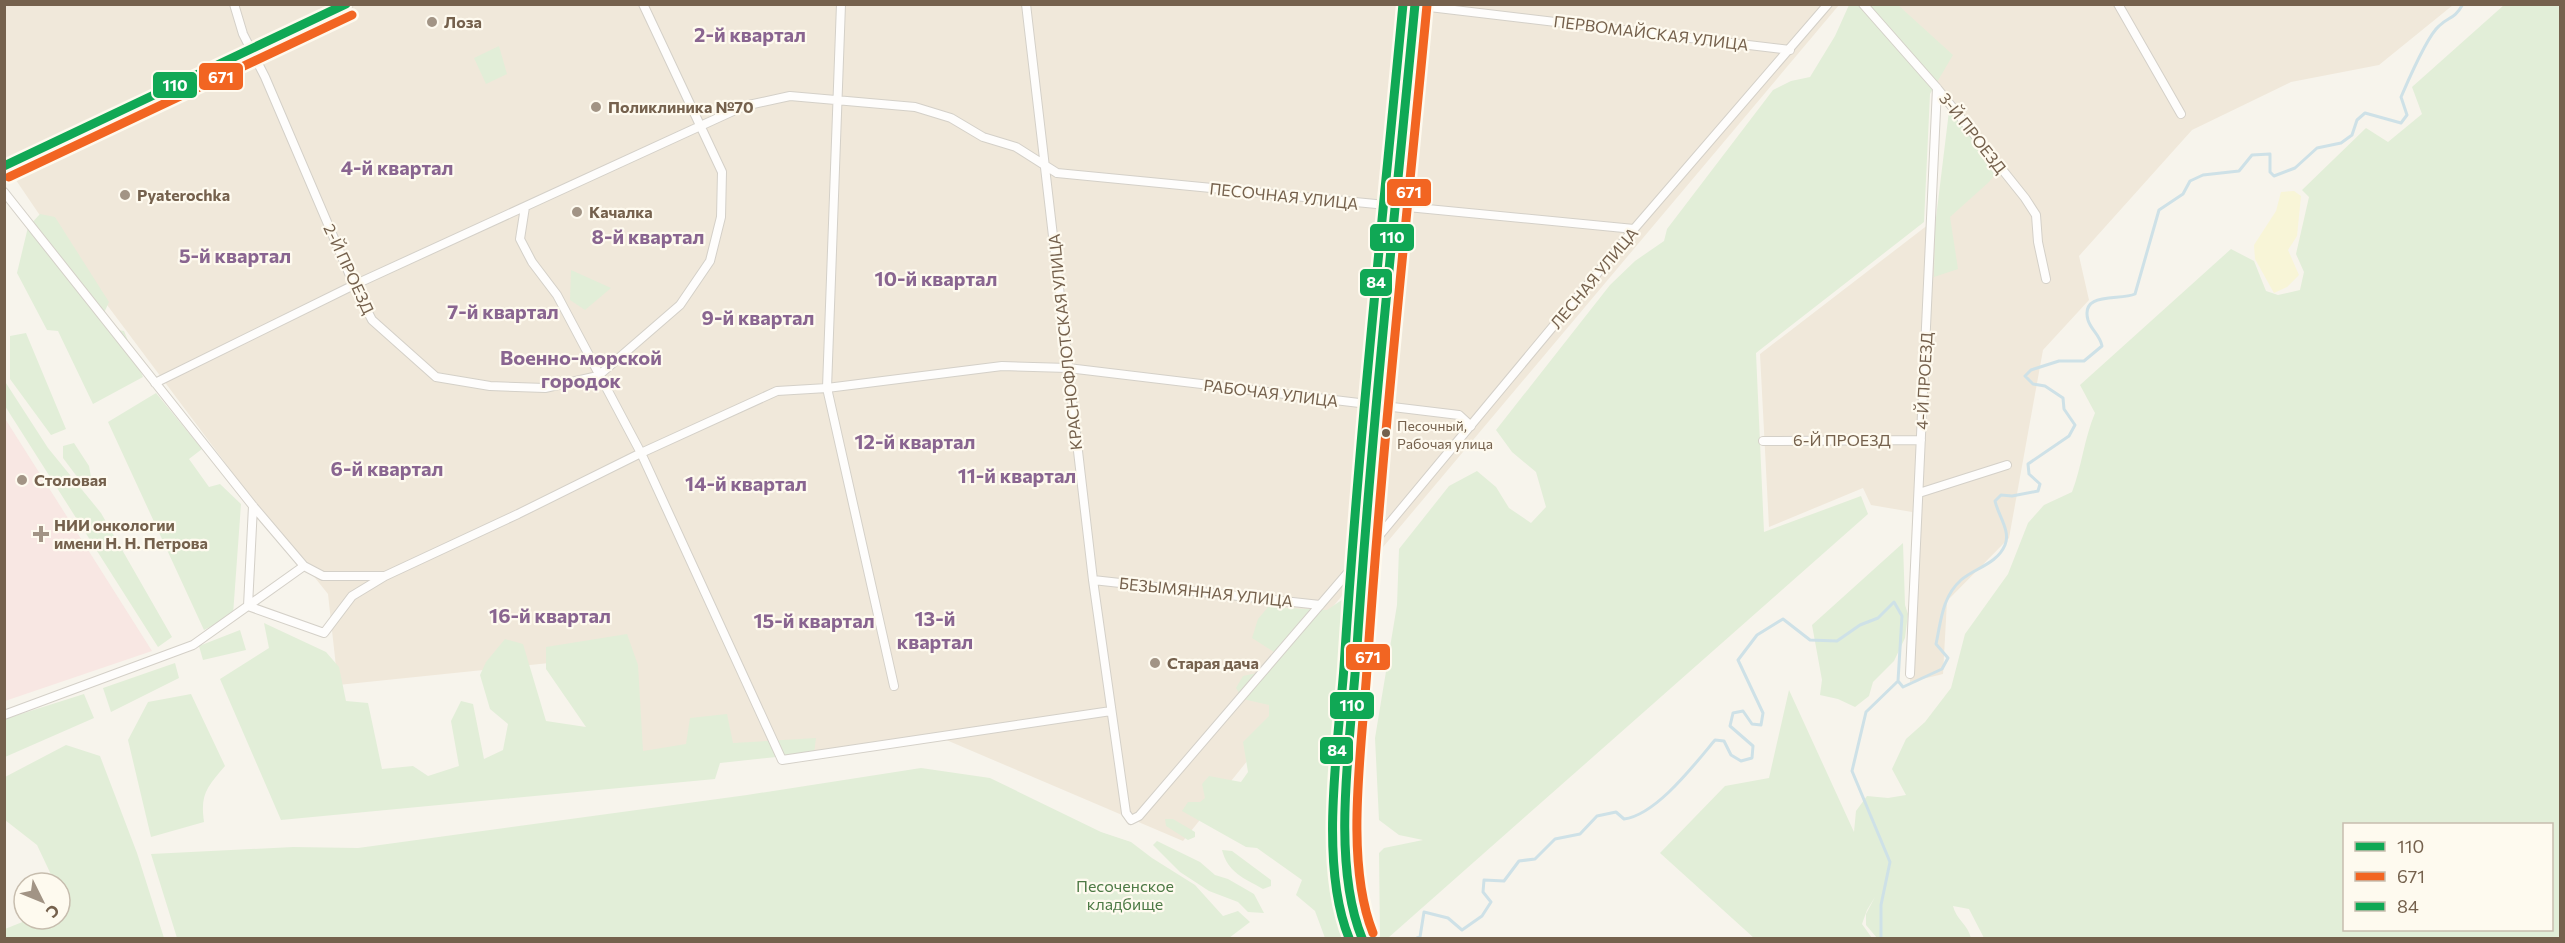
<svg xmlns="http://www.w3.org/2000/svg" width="2565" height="943" viewBox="0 0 2565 943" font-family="Commissioner,sans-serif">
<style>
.residential{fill:#f0e8da}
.medical{fill:#f8e7e3}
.green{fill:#e2eed8;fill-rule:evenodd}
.sand{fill:#f8f5d7}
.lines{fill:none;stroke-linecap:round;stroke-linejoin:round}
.stream{stroke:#cee1e7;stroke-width:3}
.street-casing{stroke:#d4d0c8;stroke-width:10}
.secondary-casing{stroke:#d5d0c7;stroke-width:13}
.street{stroke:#fefdfc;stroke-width:8}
.secondary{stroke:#fefdfc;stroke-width:10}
.bus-1-casing{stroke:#fefaef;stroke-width:14}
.bus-2-casing{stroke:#fefaef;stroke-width:14}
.bus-3-casing{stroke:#fefaef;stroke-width:14}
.bus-1{stroke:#10a855;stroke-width:9}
.bus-2{stroke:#f26522;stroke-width:9}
.bus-3{stroke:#10a855;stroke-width:9}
.poi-dot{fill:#a29485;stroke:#fefaef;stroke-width:2}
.bus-dot{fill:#75614d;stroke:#fefaef;stroke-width:2}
.labels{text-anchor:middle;stroke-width:4.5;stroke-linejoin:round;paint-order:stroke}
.bus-label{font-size:14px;fill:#75614d;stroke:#fefaef;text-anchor:start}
.poi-label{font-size:16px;font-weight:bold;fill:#75614d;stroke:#fefaef;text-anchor:start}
.street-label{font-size:16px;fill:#75614d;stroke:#fefaef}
.park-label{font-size:16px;fill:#4d7a45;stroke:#fefaef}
.quarter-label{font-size:20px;font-weight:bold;fill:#896590;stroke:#fefaef}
.line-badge{stroke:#fefaef;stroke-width:2}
.badge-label{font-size:16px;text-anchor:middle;font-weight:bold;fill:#fff}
</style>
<rect width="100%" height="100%" fill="#f7f4ec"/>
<path class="residential" d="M4,5H1839L1272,679V730L1183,841L944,739L645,770L608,657L338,685L328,594L259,508L39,214L5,164Z
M1852,5H2453L2379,65L2291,82L2192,130L2079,256L2089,300L2043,350L2009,538L1947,601L1943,674L1910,682L1912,512L1871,505L1863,488L1769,527L1760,354L1998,171L1932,90Z"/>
<path class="medical" d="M4,417L152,651L5,701H4Z"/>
<path class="green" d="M1849,5H1898L1953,55L1930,94L1924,222L1756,353L1764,532L1861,496L1868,514L1388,938H1380L1379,853L1384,848L1423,840L1399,835L1379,820L1375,738L1397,605L1399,549L1449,486L1477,471L1496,487L1509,508L1531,523L1546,507L1536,472L1512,452L1496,430L1610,285L1635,261L1664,241L1667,229L1773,90L1791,81L1810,77L1835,36Z
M2504,5H2560V938H1984L1969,909L1953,906C1956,919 1968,925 1971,938H1877L1866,925V914L1875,897L1867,910L1862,924L1872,938H1754L1660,853L1725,786L1769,778L1789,690L1854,832L1856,811L1867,796L1888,798L1906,795L1892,769L1906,739L1925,722L1951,688L1965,634L2008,574L2028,523L2044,505L2072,492C2082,466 2084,439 2095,413L2080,385L2231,249L2254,261L2266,291L2278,295L2300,290L2304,272L2296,254L2309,197L2302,190L2366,128L2388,142L2422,114L2412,87ZM2344,824H2552V930H2344Z
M499,46L507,74L486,84L474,58Z
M1950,103L2000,168L1989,182L1950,217L1958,269L1934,277L1935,226Z
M40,214L55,217L109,302L104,313L113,329L124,331L143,377L93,404L58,331L47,330L17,273L28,227Z
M571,270L611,288L585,310L570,300Z
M26,333L66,429L51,435L10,379V336Z
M4,380L48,448L101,513L172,637L158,647L5,406Z
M156,393L202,449L189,459L209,487L220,484L241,504L233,615L204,630L108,422Z
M74,443L89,466L92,482L84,486L63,458V446Z
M1903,543L1905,605L1908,614L1905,638L1894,661L1873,682L1869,696L1855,707L1838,699L1820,695L1822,680L1812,625Z
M1352,593C1344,706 1325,827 1352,938H1325L1315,911L1296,895L1302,880L1257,848L1246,847L1182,811L1188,802H1200L1205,798L1202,784L1209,776L1241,782L1248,772L1243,742L1269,716V705L1243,699L1236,688L1243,676L1267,671L1276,661L1274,652L1252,638L1258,619L1268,607L1327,610Z
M264,623L326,652L339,667L346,701L368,703L382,769L413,766L428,776L459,766L451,721L461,701L473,704L484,759L503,750L508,724L490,709L480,675L486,662L505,639L523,644L546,721L586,727L546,669V647L627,634L638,665L643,751L686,744L690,718L727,714L733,743L816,738L814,753L720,763L715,779L281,820L220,679L269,648Z
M240,630L246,650L203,660L199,646Z
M175,663L179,678L111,712L103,688Z
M84,694L94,718L5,757V719Z
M191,694L225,766C207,787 200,794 204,822L151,837L128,740L148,702Z
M66,745L100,756L137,853L164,938H5V929L30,919H60V883H55L37,845L5,820V777Z
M921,768L990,778L1101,832L1131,842L1152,858L1195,885L1223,916L1238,911L1250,922L1229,938H177L151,854L293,847L358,848L747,795Z
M1165,819H1173L1195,832V837L1188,840L1166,826Z
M1157,841L1200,862L1215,875L1228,879L1254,894L1264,913L1248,912L1238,902L1209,891L1180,872L1153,845Z
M1222,850L1232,851L1271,880V886L1263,889C1244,878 1228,873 1222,850Z"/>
<path class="sand" d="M2294,191L2301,196L2297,236L2288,250L2299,275L2287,287L2274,293L2255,259L2254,245L2276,211L2281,192Z"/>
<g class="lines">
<path class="stream" d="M1417,938L1420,937L1424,912L1448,918L1462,930L1482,916L1491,902L1483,892L1484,880L1504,881L1519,861L1535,859L1555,839L1580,834L1597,816L1616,812L1624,819C1656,815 1694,765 1715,740L1724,741L1731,755L1741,761L1752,758L1753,746L1730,726L1733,713L1743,711L1752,724L1761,725L1763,713L1738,660L1757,635L1783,619L1810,640L1837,641L1860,625L1878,618L1894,602L1902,616L1898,681L1903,687L1942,669L1948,658L1936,644C1941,621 1942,597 1961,580C1975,568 1997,564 2005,545C2011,531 1998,515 1995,501L2001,495L2012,496L2038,491L2040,484L2029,474L2028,464L2069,436L2075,425L2064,409L2063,398L2045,386L2033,384L2025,376L2031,370L2059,361H2084L2102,346C2100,335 2091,330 2088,320C2080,291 2120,301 2135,294L2159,210L2183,194L2190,181L2203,175L2239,171L2252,155L2270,154V172L2274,176L2295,168L2317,148L2341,143L2352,135L2357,120L2365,113L2401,123L2407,115L2401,97C2408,81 2427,36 2439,26C2449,16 2454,20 2463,4
M1881,938V905L1890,862L1852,771L1866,712L1897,682"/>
<defs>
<path id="street" d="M234,4L243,34L265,77L354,285L372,320L436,377L490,386L545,388L598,376L680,305L710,261L721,217L722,172L643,4
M841,4L827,388L894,686
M1026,4L1093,580L1126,813L1131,820L1139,816L1363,555L1634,229L1828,4
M1404,4L1790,50
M1863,4L1937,88L2025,198L2036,215L2038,242L2046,279
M2118,4L2181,114
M4,192L253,506L304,566L323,576H383
M525,207L520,239L532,262L557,295L641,453L782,760L1111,711
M155,383L354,285L744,106L790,96L915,107L951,118L983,137L1016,147L1057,173L1634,229
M1763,441L1921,440
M1919,493L2007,465
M1093,580L1320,605
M248,606L324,633L352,596L385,576L518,514L641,453L777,391L827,388L1002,366L1068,368L1459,415L1471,426
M248,606L253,506
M1910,674L1937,88
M4,715L193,645L304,566"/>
<path id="secondary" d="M4,166L347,4
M1362,938L1353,916L1348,889L1345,826L1363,555L1415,4"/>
</defs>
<use href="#street" class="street-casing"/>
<use href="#secondary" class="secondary-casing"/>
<use href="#street" class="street"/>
<use href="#secondary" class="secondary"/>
<defs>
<path id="bus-1" d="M4,166L346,4
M1362,938C1331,862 1350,744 1356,662C1370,443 1394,224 1415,4"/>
<path id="bus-2" d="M9,177L352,15
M1373,933C1344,861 1362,747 1367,669C1382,447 1406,226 1427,5"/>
<path id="bus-3" d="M1349,938C1319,865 1338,746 1344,667C1358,446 1382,225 1403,4"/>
</defs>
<use href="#bus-1" class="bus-1-casing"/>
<use href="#bus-2" class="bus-2-casing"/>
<use href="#bus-3" class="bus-3-casing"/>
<use href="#bus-1" class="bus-1"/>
<use href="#bus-2" class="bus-2"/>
<use href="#bus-3" class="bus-3"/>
</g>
<g class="poi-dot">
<circle cx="432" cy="22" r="6"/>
<circle cx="596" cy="107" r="6"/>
<circle cx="125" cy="195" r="6"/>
<circle cx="577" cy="212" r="6"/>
<circle cx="22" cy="480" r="6"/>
<path d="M38 525h6v6h6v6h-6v6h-6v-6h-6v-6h6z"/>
<circle cx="1155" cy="663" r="6"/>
</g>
<circle class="bus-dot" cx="1386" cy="433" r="5"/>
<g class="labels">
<g class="bus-label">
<text x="1397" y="431">Песочный,<tspan x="1397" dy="18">Рабочая улица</tspan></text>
</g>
<g class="poi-label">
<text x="444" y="28">Лоза</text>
<text x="608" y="113">Поликлиника №70</text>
<text x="137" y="201">Pyaterochka</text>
<text x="589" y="218">Качалка</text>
<text x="34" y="486">Столовая</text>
<text x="54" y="531">НИИ онкологии<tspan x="54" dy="18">имени Н. Н. Петрова</tspan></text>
<text x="1167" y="669">Старая дача</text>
</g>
<g class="street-label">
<text transform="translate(1651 33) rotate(7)" y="6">ПЕРВОМАЙСКАЯ УЛИЦА</text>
<text transform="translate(1973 133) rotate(52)" y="6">3-Й ПРОЕЗД</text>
<text transform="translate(1284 196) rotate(6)" y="6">ПЕСОЧНАЯ УЛИЦА</text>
<text transform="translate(349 269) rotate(65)" y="6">2-Й ПРОЕЗД</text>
<text transform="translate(1594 278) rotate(-50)" y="6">ЛЕСНАЯ УЛИЦА</text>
<text transform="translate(1065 342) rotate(-96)" y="6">КРАСНОФЛОТСКАЯ УЛИЦА</text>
<text transform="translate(1924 381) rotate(-87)" y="6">4-Й ПРОЕЗД</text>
<text transform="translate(1271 393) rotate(7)" y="6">РАБОЧАЯ УЛИЦА</text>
<text x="1842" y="446">6-Й ПРОЕЗД</text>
<text transform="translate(1206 592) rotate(6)" y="6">БЕЗЫМЯННАЯ УЛИЦА</text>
</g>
<g class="park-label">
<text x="1125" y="892">Песоченское<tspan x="1125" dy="18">кладбище</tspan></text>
</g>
<g class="quarter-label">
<text x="750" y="42">2-й квартал</text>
<text x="397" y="175">4-й квартал</text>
<text x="648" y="244">8-й квартал</text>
<text x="235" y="263">5-й квартал</text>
<text x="936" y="286">10-й квартал</text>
<text x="503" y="319">7-й квартал</text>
<text x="758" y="325">9-й квартал</text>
<text x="581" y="365">Военно-морской<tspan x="581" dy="23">городок</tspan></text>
<text x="915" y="449">12-й квартал</text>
<text x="387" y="476">6-й квартал</text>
<text x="1017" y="483">11-й квартал</text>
<text x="746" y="491">14-й квартал</text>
<text x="550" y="623">16-й квартал</text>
<text x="935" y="626">13-й<tspan x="935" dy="23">квартал</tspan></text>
<text x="814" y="628">15-й квартал</text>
</g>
</g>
<g class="line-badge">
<rect x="198" y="62" width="46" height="29" rx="6" fill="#f26522"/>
<rect x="152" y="71" width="46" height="28" rx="6" fill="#10a855"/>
<rect x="1386" y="178" width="46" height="29" rx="6" fill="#f26522"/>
<rect x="1369" y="223" width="46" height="29" rx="6" fill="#10a855"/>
<rect x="1359" y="268" width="34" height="29" rx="6" fill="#10a855"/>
<rect x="1345" y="643" width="46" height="28" rx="6" fill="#f26522"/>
<rect x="1329" y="691" width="46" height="29" rx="6" fill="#10a855"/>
<rect x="1319" y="736" width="35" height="29" rx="6" fill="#10a855"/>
</g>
<g class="badge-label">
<text x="221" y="83">671</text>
<text x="175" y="91">110</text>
<text x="1409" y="198">671</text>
<text x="1392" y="243">110</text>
<text x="1376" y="288">84</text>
<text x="1368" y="663">671</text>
<text x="1352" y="711">110</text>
<text x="1337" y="756">84</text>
</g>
<rect width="2565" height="943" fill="none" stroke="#75614d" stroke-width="12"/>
<rect x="2343" y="823" width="210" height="108" fill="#fefaef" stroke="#c7bdae" stroke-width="1.5"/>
<rect x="2355" y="842" width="30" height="9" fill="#10a855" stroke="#c7bdae" stroke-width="1.5"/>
<text x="2397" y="853" font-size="18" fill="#75614d">110</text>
<rect x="2355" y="872" width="30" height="9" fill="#f26522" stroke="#c7bdae" stroke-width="1.5"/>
<text x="2397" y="883" font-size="18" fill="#75614d">671</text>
<rect x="2355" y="902" width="30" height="9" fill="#10a855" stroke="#c7bdae" stroke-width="1.5"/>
<text x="2397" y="913" font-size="18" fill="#75614d">84</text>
<g transform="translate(42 901) rotate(133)"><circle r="28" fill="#fefaef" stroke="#c7bdae" stroke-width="1.5"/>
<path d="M0-4.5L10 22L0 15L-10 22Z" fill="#a29485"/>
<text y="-9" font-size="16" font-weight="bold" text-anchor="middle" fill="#75614d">С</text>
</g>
</svg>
